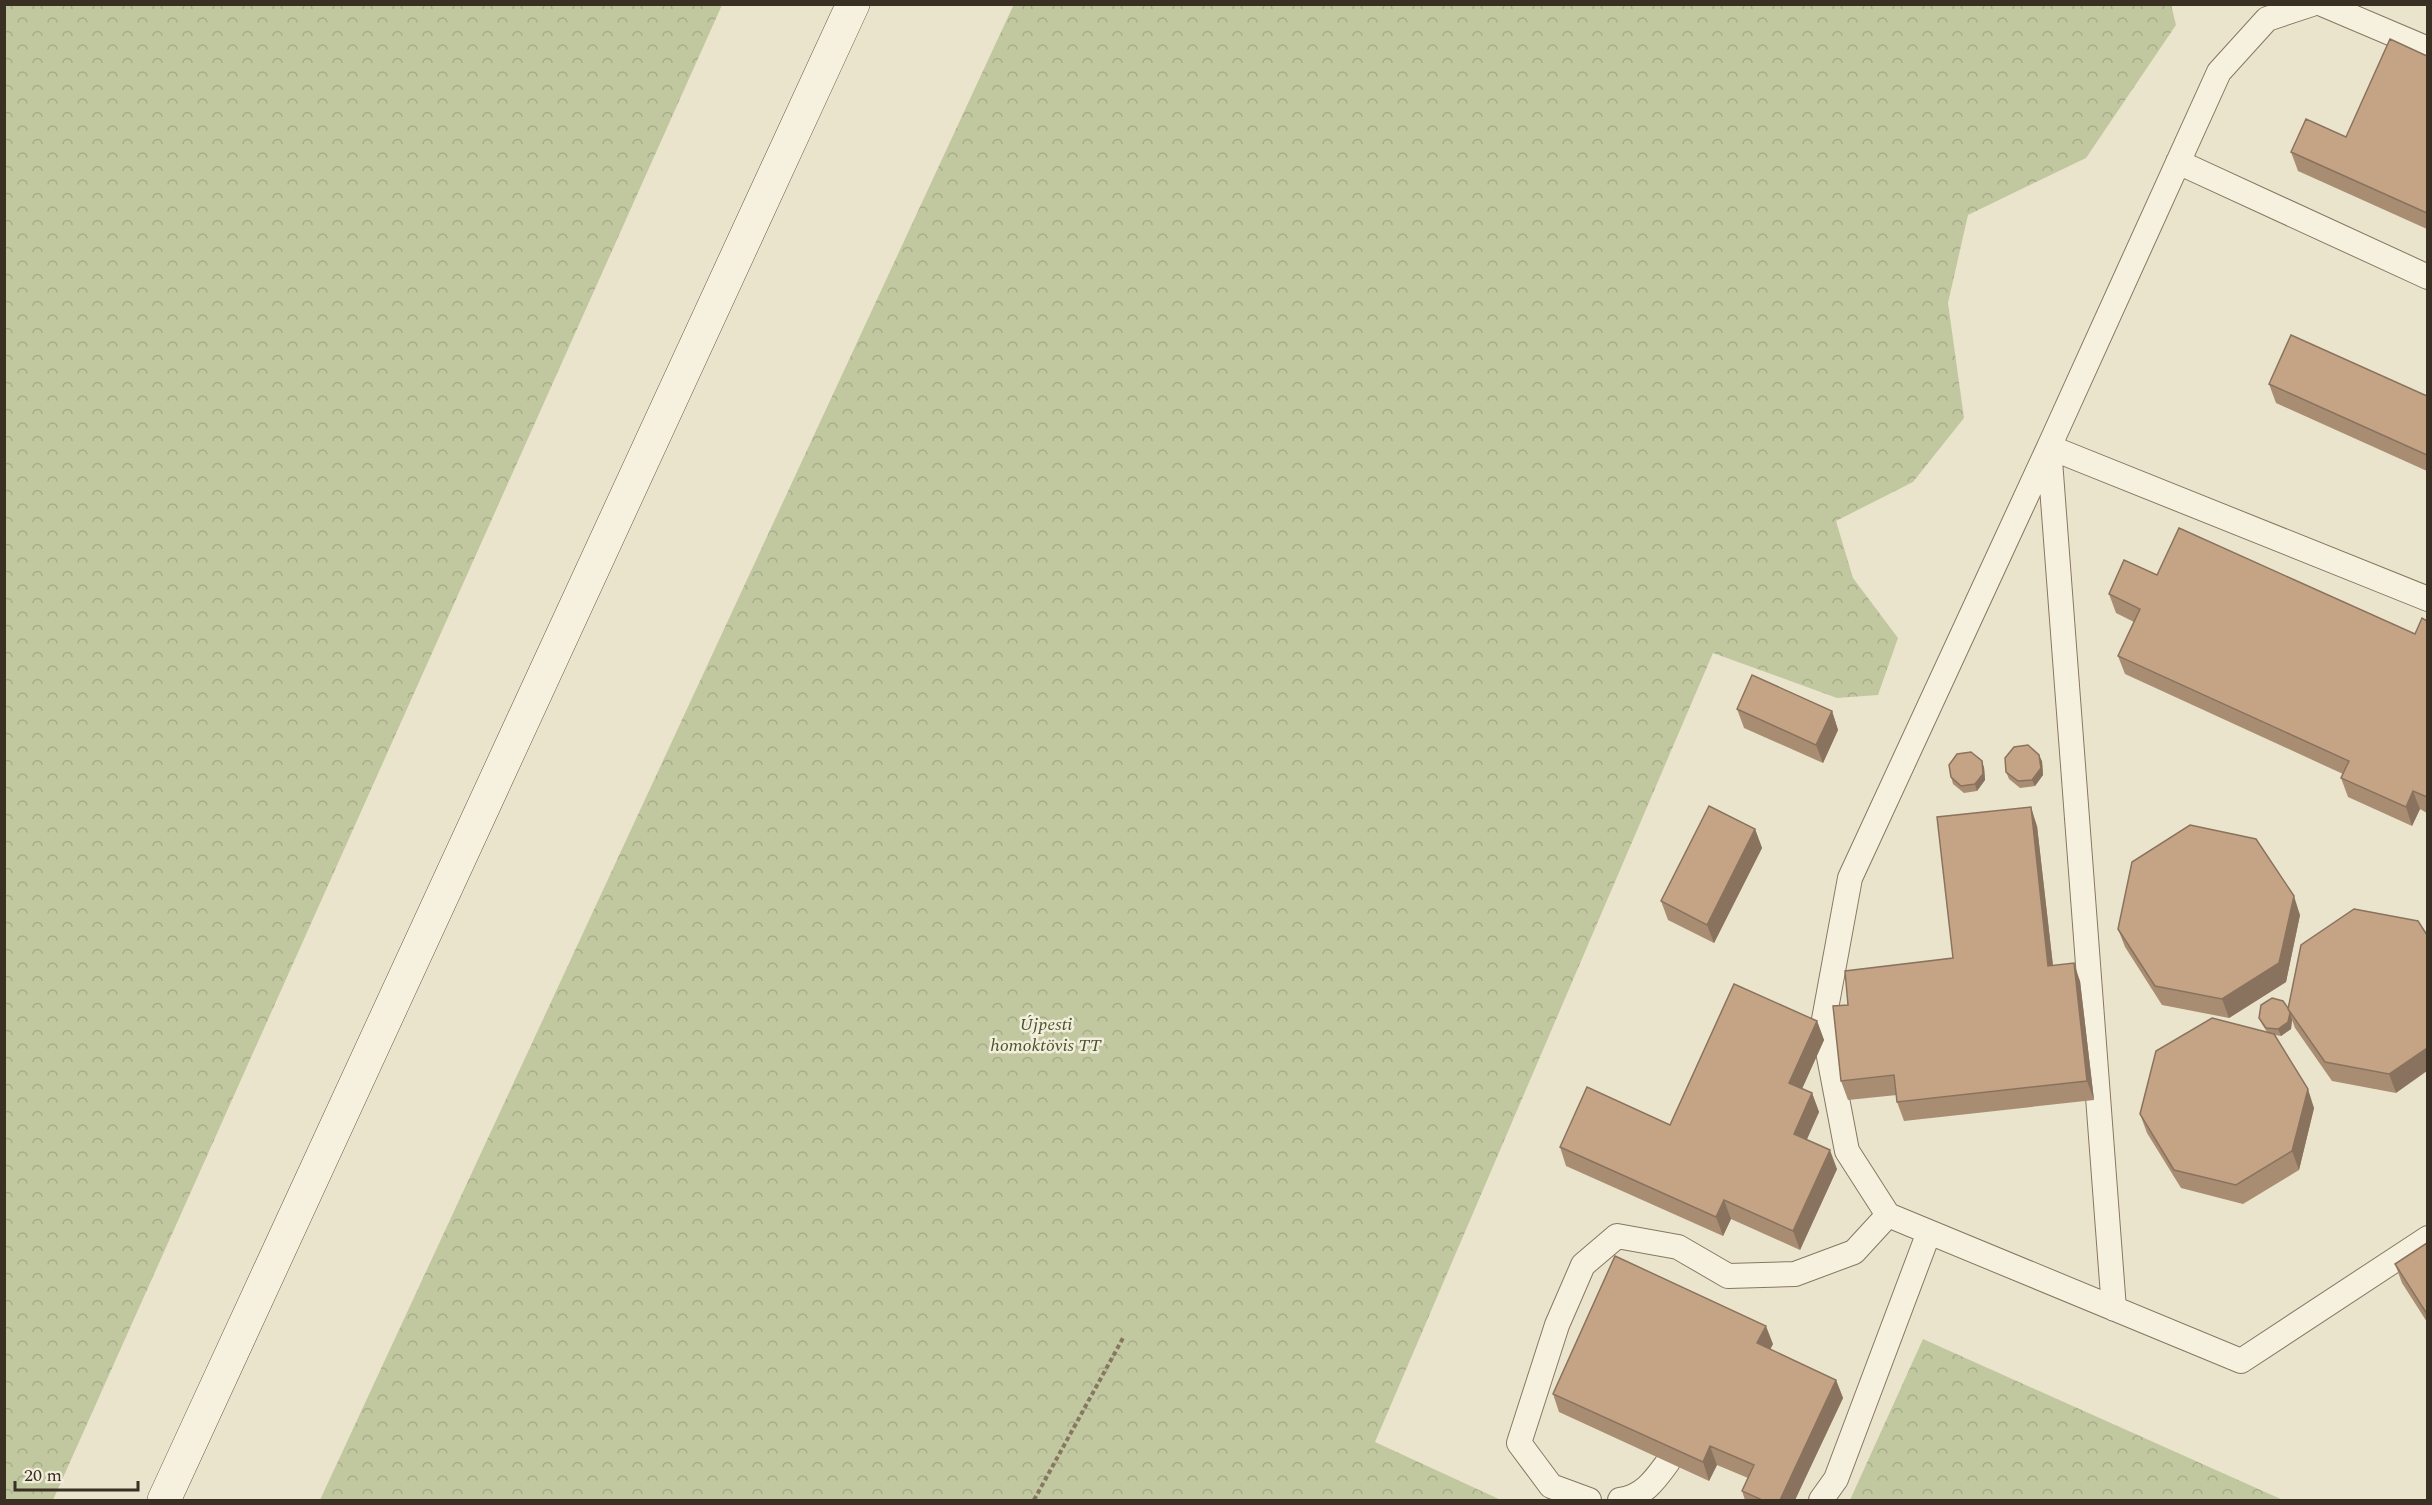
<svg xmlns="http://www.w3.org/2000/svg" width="2432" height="1505" viewBox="0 0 2432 1505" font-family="Spectral,serif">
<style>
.forest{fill:url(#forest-crowns)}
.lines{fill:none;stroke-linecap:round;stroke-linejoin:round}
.lane-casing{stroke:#877761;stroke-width:26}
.secondary-casing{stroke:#695944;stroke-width:34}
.path{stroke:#877761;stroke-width:4;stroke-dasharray:4.5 3;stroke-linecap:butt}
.lane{stroke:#f6f1de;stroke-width:24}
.secondary{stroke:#f6f1de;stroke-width:33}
.wall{fill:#a98d73}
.shaded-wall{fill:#8a735e}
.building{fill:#c5a486;stroke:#8a735e;stroke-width:1.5}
.labels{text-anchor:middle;stroke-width:5;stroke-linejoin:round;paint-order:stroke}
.park-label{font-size:18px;font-style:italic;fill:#47532c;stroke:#f3eedb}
</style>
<defs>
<pattern id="forest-crowns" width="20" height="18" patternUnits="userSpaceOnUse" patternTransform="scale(1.5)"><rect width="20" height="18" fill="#c1c8a0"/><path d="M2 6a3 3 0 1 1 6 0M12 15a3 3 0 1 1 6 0" fill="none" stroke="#a7ac8a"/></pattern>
</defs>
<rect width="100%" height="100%" fill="#ebe4cc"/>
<path class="forest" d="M5,4L722,5L53,1500H4Z
M1014,4H2171L2176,25L2086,158L1968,215L1948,303L1964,418L1913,482L1836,521L1853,578L1898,638L1878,695L1837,698L1713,653L1375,1442L1501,1500H320Z
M1923,1339L2283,1500H1850Z"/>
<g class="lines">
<defs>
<path id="lane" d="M2312,4L2267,19L2219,72L2049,447L2428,599
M2322,4L2428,49
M2178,162L2428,277
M2114,1309L2049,447L1850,878L1823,1025L1847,1151L1888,1215L2241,1361L2428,1238
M1589,1500L1551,1486L1519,1443L1557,1325L1583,1265L1617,1236L1678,1247L1728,1276L1795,1274L1854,1252L1888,1215
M1620,1500C1643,1497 1655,1480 1668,1462
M1821,1500L1836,1479L1929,1232"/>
<path id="secondary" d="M164,1500L853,4"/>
</defs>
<use href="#lane" class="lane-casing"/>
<use href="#secondary" class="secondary-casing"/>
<path class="path" d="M1034,1500L1123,1338"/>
<use href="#lane" class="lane"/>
<use href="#secondary" class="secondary"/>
</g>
<path class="wall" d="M2427,56V229L2298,171L2291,152L2346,137Z
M2269,384L2427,396V471L2276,403Z
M2157,575L2415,634L2427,621V813L2420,809L2412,826L2348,797L2341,778L2343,774L2125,674L2118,656L2134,622L2116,613L2109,594Z
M1737,709L1832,711L1838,730L1823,763L1744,728Z
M2042,761L2043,775L2035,786L2020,788L2009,779L2006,772Z
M1984,767L1985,780L1977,791L1964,793L1953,784L1951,777Z
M2037,826L2053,965L2080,981L2094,1100L1904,1121L1897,1102V1095L1848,1100L1841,1081L1848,1005L1953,958Z
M1755,829L1762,848L1714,943L1668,920L1661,901Z
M2354,909L2396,1093L2332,1081L2295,1028L2292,1020L2291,1029L2281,1036L2275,1035L2314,1108L2299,1170L2243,1204L2181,1188L2147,1133L2140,1114L2267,1032L2262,1024L2259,1018L2288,1008Z
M2300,915L2286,982L2229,1018L2162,1005L2125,947L2118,929Z
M1817,1021L1824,1040L1802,1089L1812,1093L1819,1112L1806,1140L1837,1169L1800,1250L1731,1219L1723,1236L1566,1166L1560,1147L1670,1125Z
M2427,1243V1322L2402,1283L2395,1264Z
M1773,1344L1770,1349L1836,1380L1843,1398L1795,1500H1745L1742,1491L1748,1478L1717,1465L1709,1481L1559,1412L1553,1394Z"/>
<path class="shaded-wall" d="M1832,711L1838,730L1823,763L1816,745Z
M2039,755L2042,761L2043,775L2035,786L2032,780Z
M1982,761L1984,767L1985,780L1977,791L1975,784Z
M2413,791L2420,809L2412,826L2406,807Z
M2031,807L2037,826L2055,984L2048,966Z
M1755,829L1762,848L1714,943L1707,925Z
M2294,896L2300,915L2286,982L2229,1018L2222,999Z
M2074,963L2080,981L2094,1100L2087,1081Z
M2290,1013L2292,1020L2291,1029L2281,1036L2278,1029Z
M1817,1021L1824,1040L1796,1102L1789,1083Z
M2427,1048V1071L2396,1093L2389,1074Z
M2308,1089L2314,1108L2299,1170L2292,1151Z
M1812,1093L1819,1112L1801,1153L1794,1134Z
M1830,1150L1837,1169L1800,1250L1793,1231Z
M1724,1200L1731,1219L1723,1236L1716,1217Z
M1766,1326L1773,1344L1764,1362L1757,1343Z
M1836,1380L1843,1398L1795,1500H1780Z
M1710,1446L1717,1465L1709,1481L1703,1462Z"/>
<path class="building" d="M2390,39L2427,56V213L2291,152L2306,119L2346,137Z
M2291,335L2427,396V455L2269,384Z
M2179,528L2415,634L2422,618L2427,621V797L2413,791L2406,807L2341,778L2349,761L2118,656L2140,609L2109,594L2124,560L2157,575Z
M1752,675L1832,711L1816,745L1737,709Z
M2028,745L2039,755L2041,768L2032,780L2018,781L2006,772L2005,758L2014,747Z
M1971,752L1982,761L1983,774L1975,784L1961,786L1951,777L1949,765L1957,754Z
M1709,806L1755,829L1707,925L1661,901Z
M2031,807L2048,966L2074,963L2087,1081L1897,1102L1894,1075L1841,1081L1833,1006L1848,1005L1845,971L1953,958L1937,817Z
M2190,825L2256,839L2294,896L2279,963L2222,999L2155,986L2118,929L2132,862Z
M2354,909L2418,921L2427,935V1048L2389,1074L2325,1062L2288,1009L2301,945Z
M1734,984L1817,1021L1789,1083L1812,1093L1794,1134L1830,1150L1793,1231L1724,1200L1716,1217L1560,1147L1587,1087L1670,1125Z
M2272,998L2283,1001L2288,1008L2290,1013L2288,1022L2278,1029L2266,1028L2259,1018L2261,1005Z
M2212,1018L2274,1034L2308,1089L2292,1151L2236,1185L2174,1170L2140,1114L2156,1051Z
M2427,1243V1314L2395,1264Z
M1615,1256L1766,1326L1757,1343L1836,1380L1780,1500H1762L1742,1491L1754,1465L1710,1446L1703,1462L1553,1394Z"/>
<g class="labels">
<g class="park-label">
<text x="1046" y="1030">Újpesti<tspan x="1046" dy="21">homoktövis TT</tspan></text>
</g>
</g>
<rect width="2432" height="1505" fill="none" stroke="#392f23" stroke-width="12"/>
<path d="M15 1481v9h123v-9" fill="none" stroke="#392f23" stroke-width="3"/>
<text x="24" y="1481" font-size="18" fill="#392f23" stroke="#f3eedb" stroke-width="4.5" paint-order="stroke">20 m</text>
</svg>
